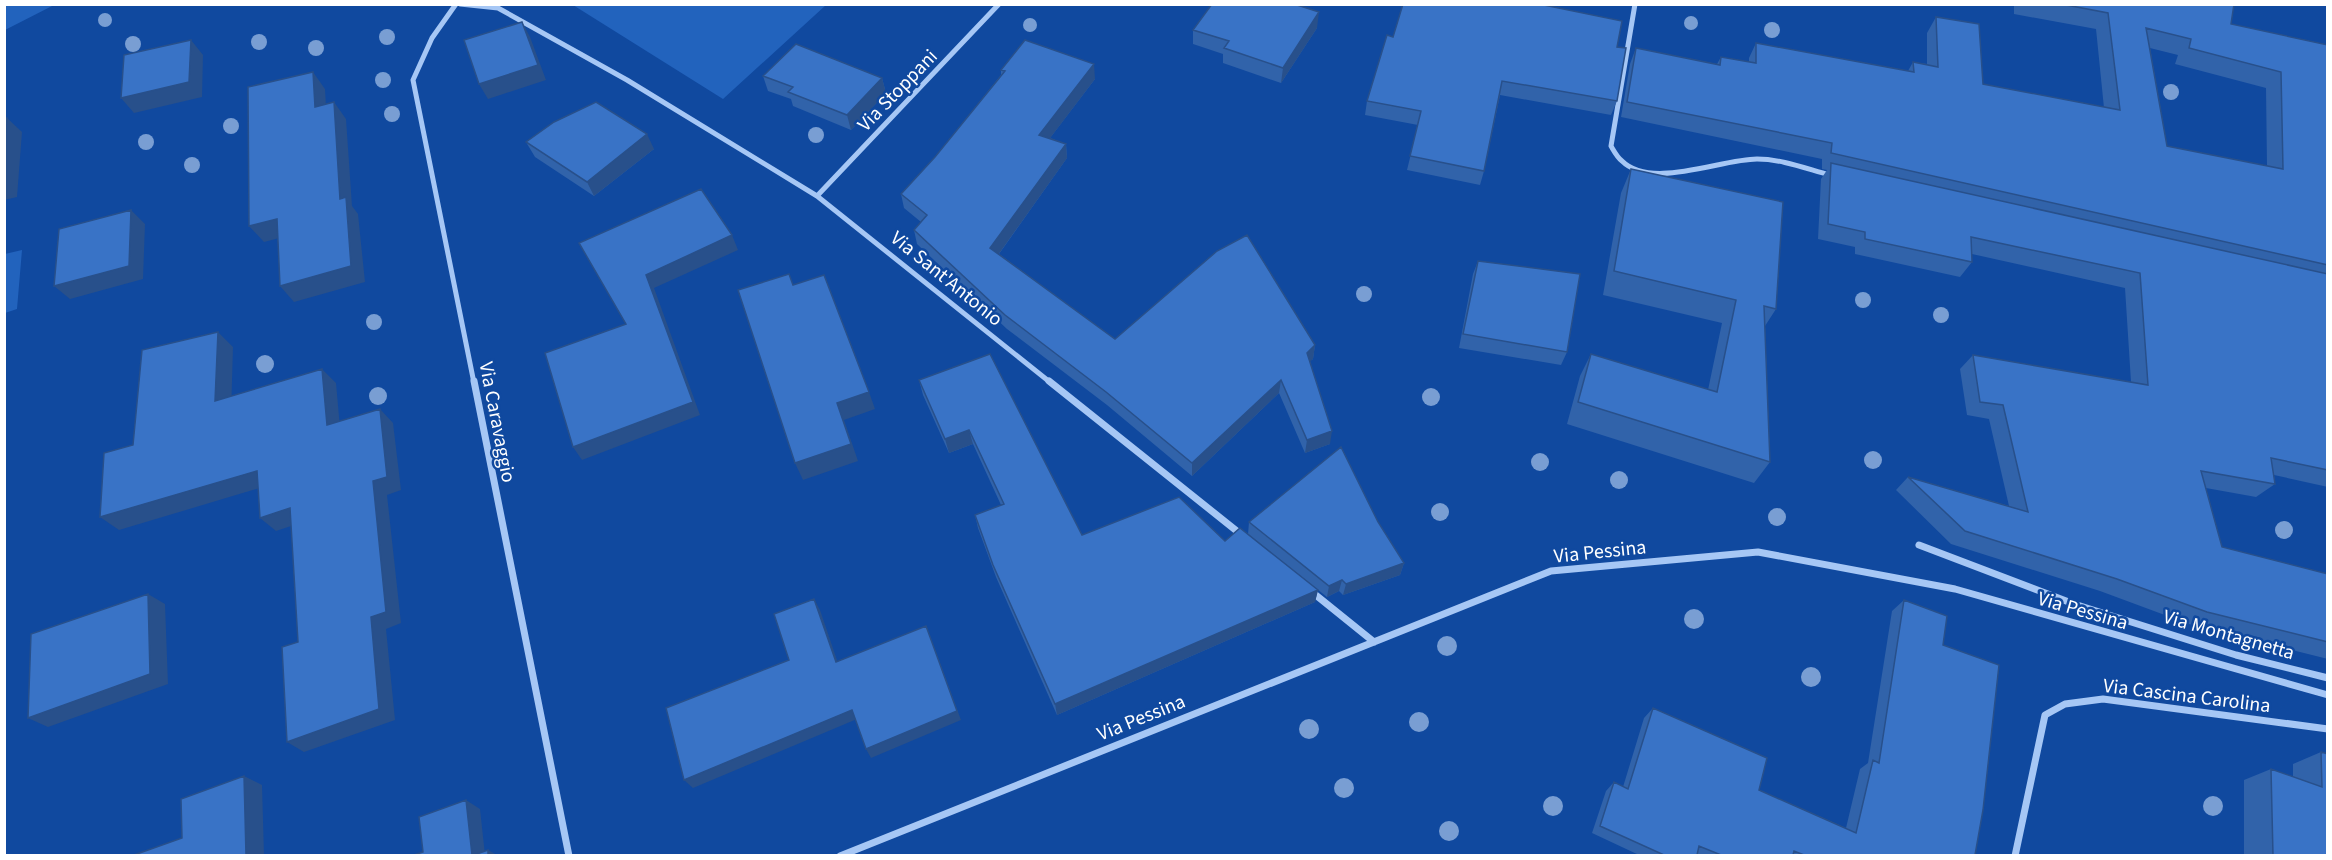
<svg xmlns="http://www.w3.org/2000/svg" width="2332" height="860" viewBox="0 0 2332 860" font-family="'Source Sans 3',sans-serif">
<style>
.green{fill:#2263bd}
.lines{fill:none;stroke-linecap:round;stroke-linejoin:round}
.street-far1{stroke:#a6c7f5;stroke-width:5}
.street{stroke:#a6c7f5;stroke-width:7}
.tree{fill:#799ed3}
.wall{fill:#3163aa;fill-rule:evenodd}
.shaded-wall{fill:#28508b}
.building{fill:#3973c6;stroke:#28508b;stroke-width:1.5;fill-rule:evenodd}
.labels{text-anchor:middle;stroke-width:5;stroke-linejoin:round;paint-order:stroke}
.street-label{font-size:20px;fill:#fff;stroke:#10499f}
</style>
<rect width="100%" height="100%" fill="#10499f"/>
<path class="green" d="M5,4H54V5L5,30Z
M573,5H826L723,99Z
M22,250L17,309L5,313V254Z"/>
<g class="lines">
<path class="street-far1" d="M456,4L432,38L413,80L474,383
M460,4L498,8L627,80L817,196L1051,383
M1635,4L1611,146C1614,151 1617,157 1622,161C1651,190 1721,159 1757,159C1782,159 1807,169 1830,175
M817,196L999,4"/>
<path class="street" d="M474,381L569,856
M1049,381L1243,536
M1919,545L2074,604L2236,655L2328,678
M1312,592L1374,642
M840,856L1551,571L1758,552L1955,589L2328,695
M2015,856L2045,715L2065,704L2103,699L2328,729"/>
</g>
<g class="tree">
<circle cx="105" cy="20" r="7"/>
<circle cx="1691" cy="23" r="7"/>
<circle cx="1030" cy="25" r="7"/>
<circle cx="1772" cy="30" r="8"/>
<circle cx="387" cy="37" r="8"/>
<circle cx="259" cy="42" r="8"/>
<circle cx="133" cy="44" r="8"/>
<circle cx="316" cy="48" r="8"/>
<circle cx="383" cy="80" r="8"/>
<circle cx="2171" cy="92" r="8"/>
<circle cx="392" cy="114" r="8"/>
<circle cx="231" cy="126" r="8"/>
<circle cx="816" cy="135" r="8"/>
<circle cx="146" cy="142" r="8"/>
<circle cx="192" cy="165" r="8"/>
<circle cx="1364" cy="294" r="8"/>
<circle cx="1863" cy="300" r="8"/>
<circle cx="1941" cy="315" r="8"/>
<circle cx="374" cy="322" r="8"/>
<circle cx="265" cy="364" r="9"/>
<circle cx="378" cy="396" r="9"/>
<circle cx="1431" cy="397" r="9"/>
<circle cx="1873" cy="460" r="9"/>
<circle cx="1540" cy="462" r="9"/>
<circle cx="1619" cy="480" r="9"/>
<circle cx="1440" cy="512" r="9"/>
<circle cx="1777" cy="517" r="9"/>
<circle cx="2284" cy="530" r="9"/>
<circle cx="1694" cy="619" r="10"/>
<circle cx="1447" cy="646" r="10"/>
<circle cx="1811" cy="677" r="10"/>
<circle cx="1419" cy="722" r="10"/>
<circle cx="1309" cy="729" r="10"/>
<circle cx="1344" cy="788" r="10"/>
<circle cx="1553" cy="806" r="10"/>
<circle cx="2213" cy="806" r="10"/>
<circle cx="1449" cy="831" r="10"/>
</g>
<path class="wall" d="M2014,4H2234L2231,24L2328,45V487L2274,475L2275,484L2256,497L2206,488L2222,547L2328,574V659L2189,624L2100,591L1951,544L1896,490L1908,477L2009,506L1989,419L1967,415L1960,369L1973,355L2131,382L2125,288L1972,254V262L1960,277L1855,254V247L1818,239L1821,179L1827,170L1822,169V159L1621,117L1630,64L1636,48L1717,64L1721,57L1749,62V58L1756,43L1908,71L1913,62L1927,64V33L1936,17L1983,84L2104,108L2096,29L2014,14ZM2150,48L2178,55L2175,64L2266,88L2267,166L2167,146Z
M1317,28L1281,83L1223,63V54L1193,44V30Z
M1393,37L1617,47V101L1611,115L1500,95L1484,171L1480,185L1407,170L1418,125L1365,115L1367,101Z
M1001,70L1095,79L1050,138L1066,144L1067,158L999,254L1115,339L1315,345L1313,359L1310,361L1330,444L1305,453L1279,393L1192,476L1107,405L1007,329L917,244L914,230L921,222L904,208L901,194L935,157L1001,75Z
M763,76L882,78L886,93L851,130L793,106L791,99L768,91Z
M526,142L654,149L594,196L535,157Z
M1631,169L1776,309L1765,326L1770,462L1754,483L1567,424L1580,376L1591,354L1708,390L1722,323L1603,295L1621,193Z
M1478,261L1567,352L1561,365L1459,348L1473,274Z
M919,380L1082,535L1225,541L1318,590L1315,602L1057,715L996,577L978,528L975,515L1001,505L973,444L949,453L923,395Z
M1249,522H1378L1404,563L1400,575L1343,595L1339,591L1327,597L1248,534Z
M1904,600L1943,645L1975,855H1639L1592,833L1606,791L1614,782L1623,787L1644,718L1653,708L1759,790L1846,828L1860,769L1868,763L1892,611Z
M2321,752L2328,855H2244V780L2271,769L2293,777V764Z"/>
<path class="shaded-wall" d="M1319,12L1317,28L1281,83L1283,68Z
M522,22L530,37L546,80L488,99L479,84Z
M191,40L203,55L202,97L134,113L121,98Z
M1094,64L1095,79L1041,150L1039,135Z
M313,72L325,89L327,124L315,107Z
M882,78L886,93L851,130L847,115Z
M334,102L346,119L352,206L358,214L365,282L294,302L280,286L340,199Z
M7,118L22,132L17,197L4,200V144Z
M647,134L654,149L594,196L587,182Z
M1066,144L1067,158L993,262L990,248Z
M131,210L145,224L143,279L70,299L54,286Z
M277,219L291,235L264,242L249,226Z
M732,235L738,250L654,288L700,415L582,460L573,447L646,275Z
M218,332L233,347L231,415L215,401Z
M1315,345L1313,359L1305,366L1307,353Z
M322,369L336,383L341,439L327,425Z
M1281,380L1279,393L1192,476V463Z
M869,392L875,409L844,420L858,461L803,480L795,463L837,403Z
M380,409L393,423L401,490L387,495L401,623L386,629L395,720L304,752L287,742L371,617L373,481Z
M969,430L973,444L949,453L945,439Z
M1332,431L1330,444L1305,453L1307,440Z
M257,471L273,484L119,530L100,517Z
M290,508L306,521L276,531L260,518Z
M1404,563L1400,575L1343,595L1346,584Z
M1342,580L1339,591L1327,597L1329,586Z
M1318,590L1315,602L1057,715L1055,704Z
M148,594L165,604L168,684L48,727L28,718Z
M814,599L820,610L841,672L836,662Z
M930,636L961,720L871,758L866,749Z
M852,710L857,719L693,788L684,780Z
M244,776L262,785L264,855H246Z
M466,800L480,809L485,855H472Z
M488,850L497,855H488Z"/>
<path class="building" d="M1212,4H1294L1319,12L1283,68L1224,48L1229,41L1193,30Z
M1403,4H1539L1622,21L1617,47L1626,48L1617,101L1502,81L1484,171L1410,156L1421,111L1367,101L1387,35L1393,37Z
M2061,4H2234L2231,24L2328,45V265L1831,153L1832,143L1627,102L1636,48L1720,65L1721,57L1756,63V43L1914,72L1913,62L1938,67L1936,17L1979,24L1983,84L2120,110L2108,13ZM2146,28L2191,39L2189,48L2281,72L2283,169L2167,146Z
M522,22L538,65L479,84L464,40Z
M191,40L189,82L121,98L124,55Z
M1025,40L1094,64L1039,135L1066,144L990,248L1115,339L1217,251L1247,235L1315,345L1307,353L1332,431L1307,440L1281,380L1192,463L1106,392L1005,315L914,230L927,215L901,194L935,157L1005,71L1001,70Z
M796,44L882,78L847,115L788,92L793,87L763,76Z
M313,72L315,107L334,102L340,199L346,197L351,266L280,286L277,219L249,226L248,87Z
M596,102L647,134L587,182L526,142L554,122Z
M4,118H7L4,144Z
M1831,163L2328,274V470L2271,458L2275,484L2201,471L2222,547L2328,574V642L2207,612L2117,579L1965,531L1908,477L2028,512L2003,405L1980,402L1973,355L2148,385L2140,273L1971,237L1972,262L1865,239V232L1828,224Z
M1631,169L1783,202L1776,309L1764,306L1770,462L1578,402L1591,354L1717,392L1736,300L1614,271Z
M701,189L732,235L646,275L693,402L573,447L545,353L626,324L579,243Z
M131,210L129,266L54,286L59,229Z
M1478,261L1580,274L1567,352L1463,334Z
M789,274L793,285L824,275L869,392L837,403L851,444L795,463L738,290Z
M218,332L215,401L322,369L327,425L380,409L387,477L373,481L386,612L371,617L379,709L287,742L282,647L298,642L290,508L260,518L257,471L100,517L104,453L133,445L142,350Z
M990,354L1082,535L1179,497L1225,541L1240,528L1318,590L1055,704L993,565L975,515L1004,504L969,430L945,439L919,380Z
M1341,447L1378,522L1404,563L1346,584L1342,580L1329,586L1249,522Z
M148,594L150,674L28,718L31,634Z
M814,599L836,662L926,626L957,711L866,749L852,710L684,780L666,708L789,660L774,614Z
M1904,600L1947,616L1943,645L1999,665L1983,810L1975,855H1804L1794,851L1793,855H1721L1699,846L1697,855H1664L1600,826L1614,782L1628,789L1653,708L1767,758L1759,790L1856,833L1873,760L1879,763Z
M2321,752L2328,754V855H2273L2271,769L2322,787Z
M244,776L246,855H134L182,838L181,799Z
M466,800L472,855H414L423,852L419,817Z
M488,850V855H474Z"/>
<g class="labels">
<g class="street-label">
<text transform="translate(897 90) rotate(-46)" y="7">Via Stoppani</text>
<text transform="translate(947 278) rotate(39)" y="7">Via Sant'Antonio</text>
<text transform="translate(498 422) rotate(79)" y="7">Via Caravaggio</text>
<text transform="translate(1600 551) rotate(-6)" y="7">Via Pessina</text>
<text transform="translate(2083 610) rotate(16)" y="7">Via Pessina</text>
<text transform="translate(2229 634) rotate(16)" y="7">Via Montagnetta</text>
<text transform="translate(2187 695) rotate(7)" y="7">Via Cascina Carolina</text>
<text transform="translate(1141 717) rotate(-22)" y="7">Via Pessina</text>
</g>
</g>
<rect width="2332" height="860" fill="none" stroke="#ffffff" stroke-width="12"/>
</svg>
